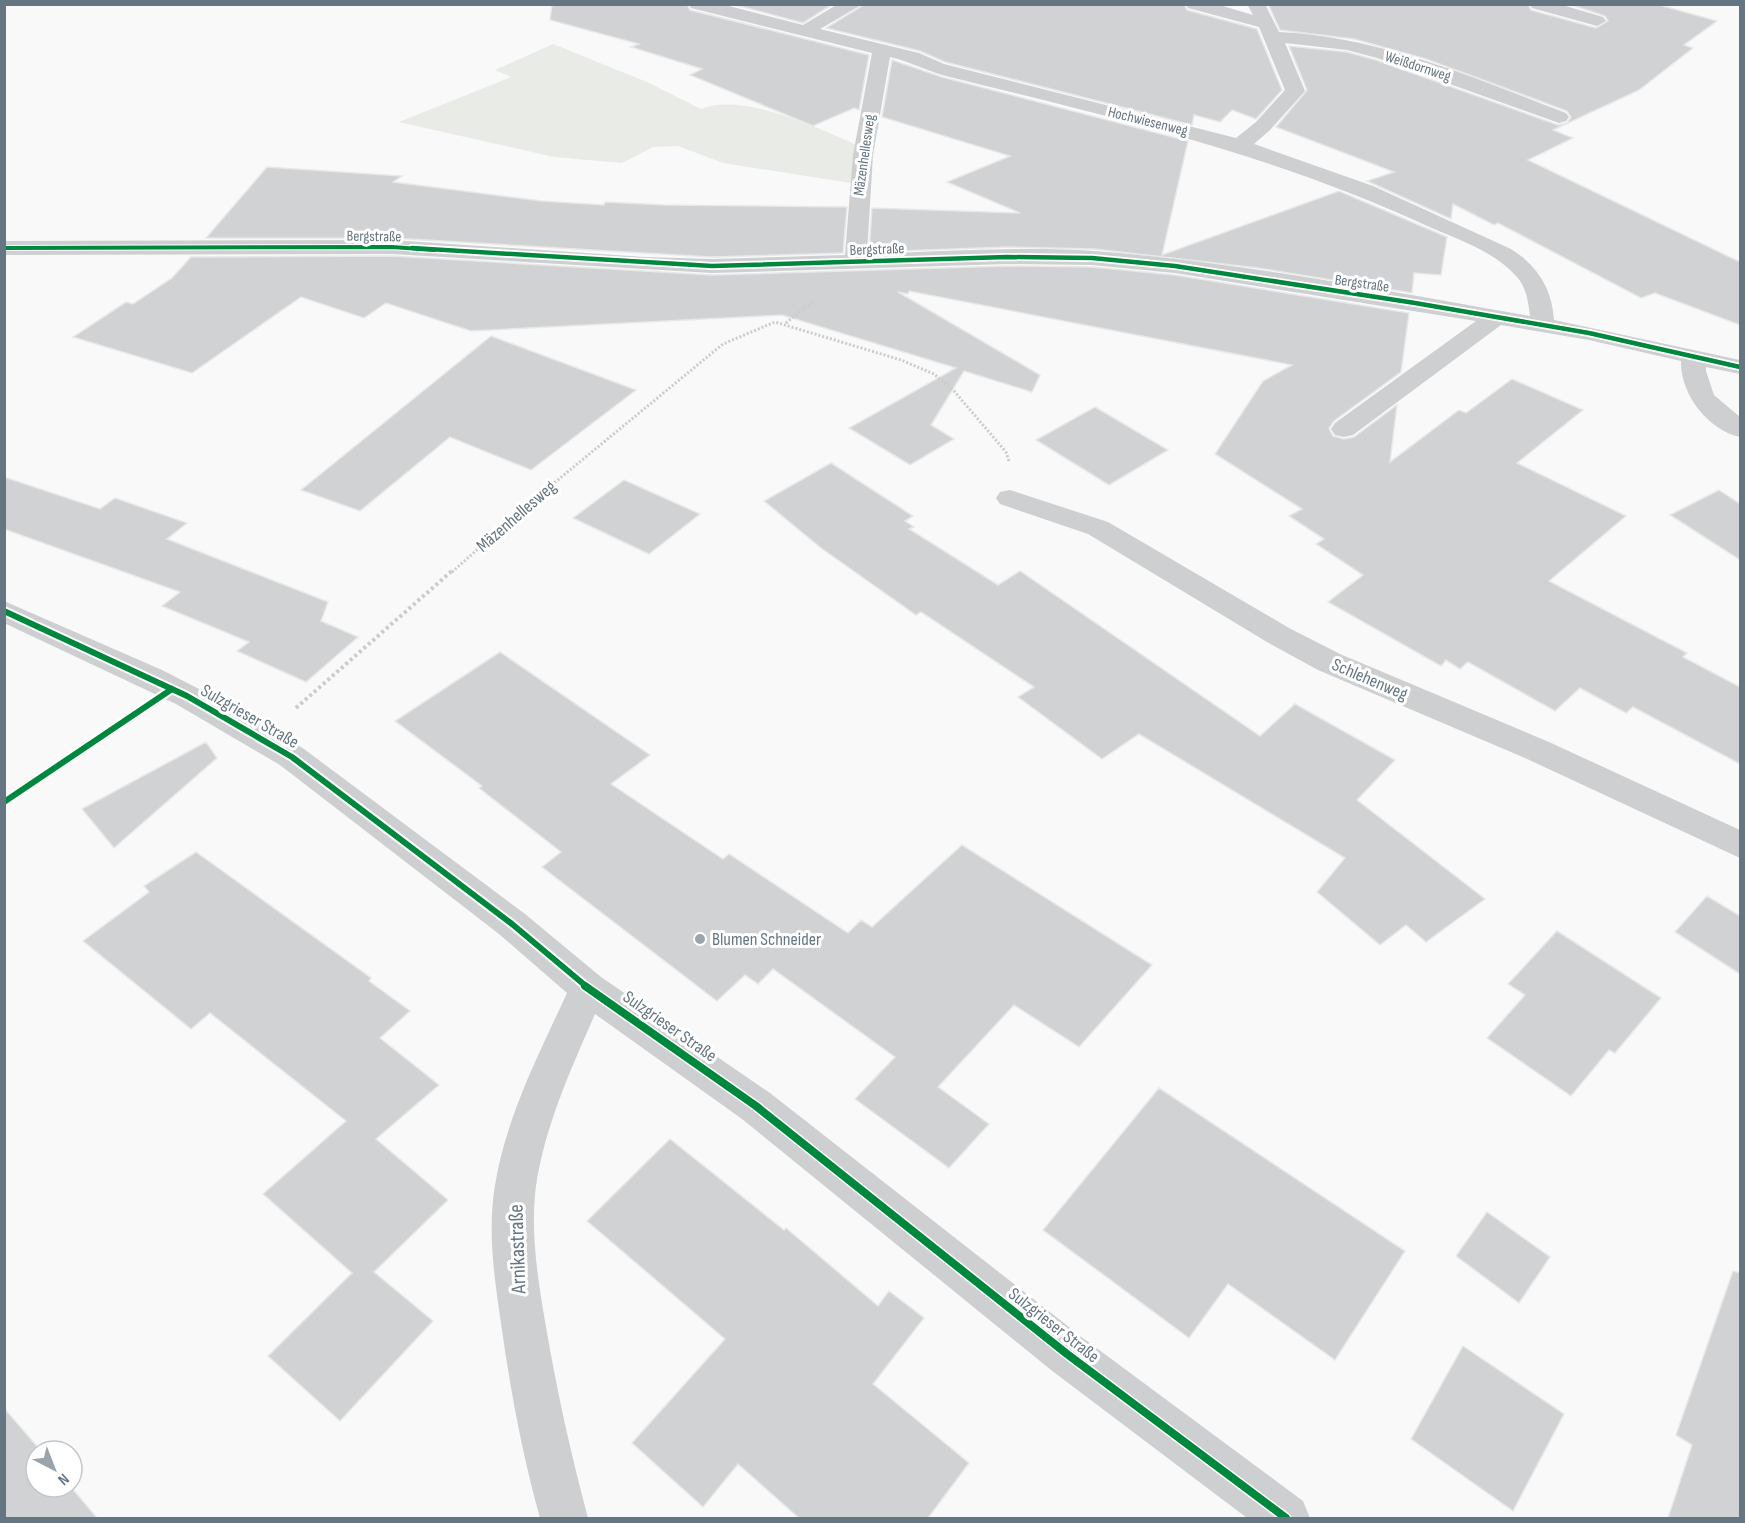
<svg xmlns="http://www.w3.org/2000/svg" width="1745" height="1523" viewBox="0 0 1745 1523" font-family="'Sofia Sans Condensed',sans-serif">
<style>
.green{fill:#e8ebe6}
.building{fill:#d0d2d3;stroke:#e8e8e8;stroke-width:1.5}
.lines{fill:none;stroke-linecap:round;stroke-linejoin:round}
.path-far1{stroke:#cbcccd;stroke-width:3;stroke-dasharray:2 2;stroke-linecap:butt}
.path{stroke:#cbcccd;stroke-width:4;stroke-dasharray:3 3;stroke-linecap:butt}
.minor{fill:#cecfd0;fill-rule:evenodd}
.cycleway-far3-casing{stroke:#fff;stroke-width:6}
.cycleway-far2-casing{stroke:#fff;stroke-width:8}
.cycleway-far1-casing{stroke:#fff;stroke-width:10}
.cycleway-casing{stroke:#fff;stroke-width:11}
.cycleway-far3{stroke:#00873e;stroke-width:4}
.cycleway-far2{stroke:#00873e;stroke-width:4.5}
.cycleway-far1{stroke:#00873e;stroke-width:6}
.cycleway{stroke:#00873e;stroke-width:8}
.poi-dot{fill:#99a4ac;stroke:#fff;stroke-width:2}
.labels{text-anchor:middle;stroke-width:6;stroke-linejoin:round;paint-order:stroke}
.far-street-label{font-size:15px;fill:#657683;stroke:#fff}
.street-label{font-size:18px;fill:#657683;stroke:#fff}
.poi-label{font-size:18px;fill:#657683;stroke:#fff;text-anchor:start}
.near-street-label{font-size:21px;fill:#657683;stroke:#fff}
</style>
<rect width="100%" height="100%" fill="#f9f9f9"/>
<path class="green" d="M553,44L647,82L701,109C743,92 817,128 857,145L851,183L723,163L678,146L653,147L622,163L554,157L399,122L511,77L495,70Z"/>
<path class="building" d="M552,4H687L690,10L869,55L859,110L854,108L813,126L690,75L702,69L631,47L639,44L550,20Z
M732,4H833L803,23Z
M865,4H1184L1187,10L1257,29L1282,90L1256,119L1232,110L1220,122L1194,115L1192,125L945,62L920,51L826,28Z
M1268,4H1528L1531,10L1596,28L1608,21L1605,16L1569,4H1656L1717,21L1684,45L1693,48L1639,90L1553,130L1573,138L1528,160L1740,262V325L1655,293L1641,298L1498,223L1494,225L1453,204L1451,219L1367,181L1394,172L1276,127L1307,90L1289,46L1347,52L1376,60L1558,125L1567,123L1571,117L1567,111L1426,59L1354,39L1280,30Z
M892,60L942,77L1188,141L1162,255L1339,191L1447,237L1441,275L1414,273L1412,293L1258,268L1094,249L1009,247L869,252L872,208L1020,213L947,182L1010,156L882,117Z
M267,167L402,176L393,182L542,201L604,205L605,202L665,205L847,207L843,253L712,257L392,238H206Z
M392,256L712,275L1007,266L1092,267L1175,275L1409,313L1401,372L1334,421L1329,428L1333,436L1344,439L1354,437L1397,405L1390,462L1459,410L1466,413L1512,379L1583,410L1517,463L1626,516L1549,581L1687,653L1683,657L1740,687V764L1633,707L1626,713L1580,688L1555,711L1468,662L1460,669L1446,660L1441,666L1328,602L1363,575L1316,544L1324,539L1289,516L1302,509L1215,454L1263,381L1292,365L909,291L908,294L898,292L1040,375L1032,392L964,371L931,425L954,439L910,465L849,428L956,368L782,315L471,331L386,303L364,318L301,297L192,373L73,337L126,302L133,304L172,278L191,257Z
M491,336L636,390L531,470L450,437L360,511L301,490Z
M1095,407L1168,450L1109,485L1036,440Z
M831,463L913,516L905,521L914,527L909,529L998,585L1020,571L1260,736L1295,704L1395,760L1357,800L1485,899L1426,942L1406,925L1380,945L1317,892L1345,858L1139,734L1102,759L1018,697L1034,687L921,612L916,615L821,548L764,501Z
M4,477L100,509L115,498L187,523L167,539L328,602L321,621L358,637L306,682L237,651L249,642L162,606L180,592L4,529Z
M624,480L700,514L649,554L573,518Z
M1719,490L1740,504V560L1670,515Z
M500,652L650,755L611,784L723,859L729,854L848,933L861,920L872,927L962,845L1152,965L1079,1047L1014,1005L938,1087L989,1124L949,1168L855,1099L895,1057L773,969L758,984L745,975L717,1001L542,867L561,852L479,788L482,786L395,721Z
M206,742L217,758L114,848L82,809Z
M196,852L371,978L369,981L410,1011L380,1038L439,1085L376,1139L448,1200L374,1272L433,1321L340,1421L268,1356L352,1273L263,1194L346,1121L210,1013L191,1029L83,941L149,892L144,886Z
M1707,896L1740,916V974L1675,932Z
M1557,931L1661,998L1615,1053L1609,1050L1571,1096L1487,1038L1525,995L1508,984Z
M1159,1088L1405,1251L1335,1360L1228,1284L1189,1338L1043,1230Z
M670,1139L784,1230L786,1228L878,1306L889,1291L924,1318L873,1384L969,1463L928,1518H799L738,1464L703,1507L632,1443L725,1339L587,1221Z
M1487,1212L1550,1257L1519,1303L1456,1256Z
M1733,1271L1740,1273V1518H1668L1692,1445L1676,1435Z
M1463,1346L1564,1414L1513,1511L1411,1439Z
M4,1408L41,1451H36V1487H71L97,1518H4Z"/>
<g class="lines">
<path class="path-far1" d="M786,323L813,301
M452,572L531,502L723,344L775,322L901,360L934,374L954,391L1006,452L1009,461"/>
<path class="path" d="M296,708L453,570"/>
<path class="minor" d="M689,4H721L803,25L838,4H863L820,29L919,53L944,64L1236,138L1256,122L1285,90L1259,27L1188,8L1186,4H1216L1253,15L1247,4H1265L1279,32C1381,37 1472,77 1566,113L1569,117L1566,121L1559,123L1377,58L1347,50L1285,43L1305,91L1270,130L1254,144L1373,186L1511,249C1538,266 1552,289 1554,320L1740,360V374L1706,367V371L1714,395L1740,417V437C1708,430 1680,394 1681,361L1589,340L1501,325L1353,435L1344,437L1335,435L1331,429L1335,423L1476,321L1175,273L1092,265L1007,264L712,273L392,254L4,255V241L392,240L645,257L712,259L845,255L853,155L872,53L691,8ZM890,57C911,62 929,72 950,77C1111,117 1271,154 1423,224C1453,238 1491,249 1514,274C1526,285 1528,300 1530,316C1386,291 1240,262 1094,251C1019,246 943,252 867,254L873,155Z
M1530,4H1559L1603,17L1606,21L1597,26L1532,8Z
M1010,490L1108,522L1289,628L1340,654L1549,742L1740,830V858L1525,758L1318,670L1267,642L1088,534L1000,504L996,498L1000,492Z
M4,601L162,670L234,707L304,749L525,914L601,977L770,1093L1083,1338L1303,1501L1310,1518H1247L1051,1370L742,1119L595,1014C571,1069 545,1126 536,1186C530,1233 538,1280 546,1327C557,1391 571,1455 588,1518H540C523,1457 511,1394 502,1330C495,1282 487,1234 495,1185C506,1117 539,1054 567,993L499,934L280,765L176,704L4,623Z"/>
<defs>
<path id="cycleway-far3" d="M4,248L392,247L434,250"/>
<path id="cycleway-far2" d="M412,248L712,266L1007,257L1092,258L1175,266L1415,303L1589,333L1740,367"/>
<path id="cycleway-far1" d="M4,611L187,696L292,757L512,924L587,987
M4,802L172,689"/>
<path id="cycleway" d="M585,986L756,1106L1067,1354L1286,1518"/>
</defs>
<use href="#cycleway-far3" class="cycleway-far3-casing"/>
<use href="#cycleway-far2" class="cycleway-far2-casing"/>
<use href="#cycleway-far1" class="cycleway-far1-casing"/>
<use href="#cycleway" class="cycleway-casing"/>
<use href="#cycleway-far3" class="cycleway-far3"/>
<use href="#cycleway-far2" class="cycleway-far2"/>
<use href="#cycleway-far1" class="cycleway-far1"/>
<use href="#cycleway" class="cycleway"/>
</g>
<circle class="poi-dot" cx="700" cy="939" r="6"/>
<g class="labels">
<g class="far-street-label">
<text transform="translate(1418 66) rotate(18)" y="5">Weißdornweg</text>
<text transform="translate(1148 121) rotate(14)" y="5">Hochwiesenweg</text>
<text transform="translate(864 155) rotate(-82)" y="5">Mäzenhellesweg</text>
<text transform="translate(374 236) rotate(1)" y="5">Bergstraße</text>
<text transform="translate(877 249) rotate(-2)" y="5">Bergstraße</text>
<text transform="translate(1362 283) rotate(8)" y="5">Bergstraße</text>
</g>
<g class="street-label">
<text transform="translate(516 516) rotate(-41)" y="6">Mäzenhellesweg</text>
<text transform="translate(1370 679) rotate(23)" y="6">Schlehenweg</text>
<text transform="translate(250 716) rotate(30)" y="6">Sulzgrieser Straße</text>
<text transform="translate(670 1026) rotate(35)" y="6">Sulzgrieser Straße</text>
<text transform="translate(1054 1325) rotate(38)" y="6">Sulzgrieser Straße</text>
</g>
<g class="poi-label">
<text x="712" y="945">Blumen Schneider</text>
</g>
<g class="near-street-label">
<text transform="translate(517 1249) rotate(-92)" y="7">Arnikastraße</text>
</g>
</g>
<rect width="1745" height="1523" fill="none" stroke="#657683" stroke-width="12"/>
<g transform="translate(54 1469) rotate(138)"><circle r="28" fill="#ffffff" stroke="#c1c8cd" stroke-width="1.5"/>
<path d="M0-4.5L10 22L0 15L-10 22Z" fill="#99a4ac"/>
<text y="-9" font-size="16" font-weight="bold" text-anchor="middle" fill="#657683">N</text>
</g>
</svg>
